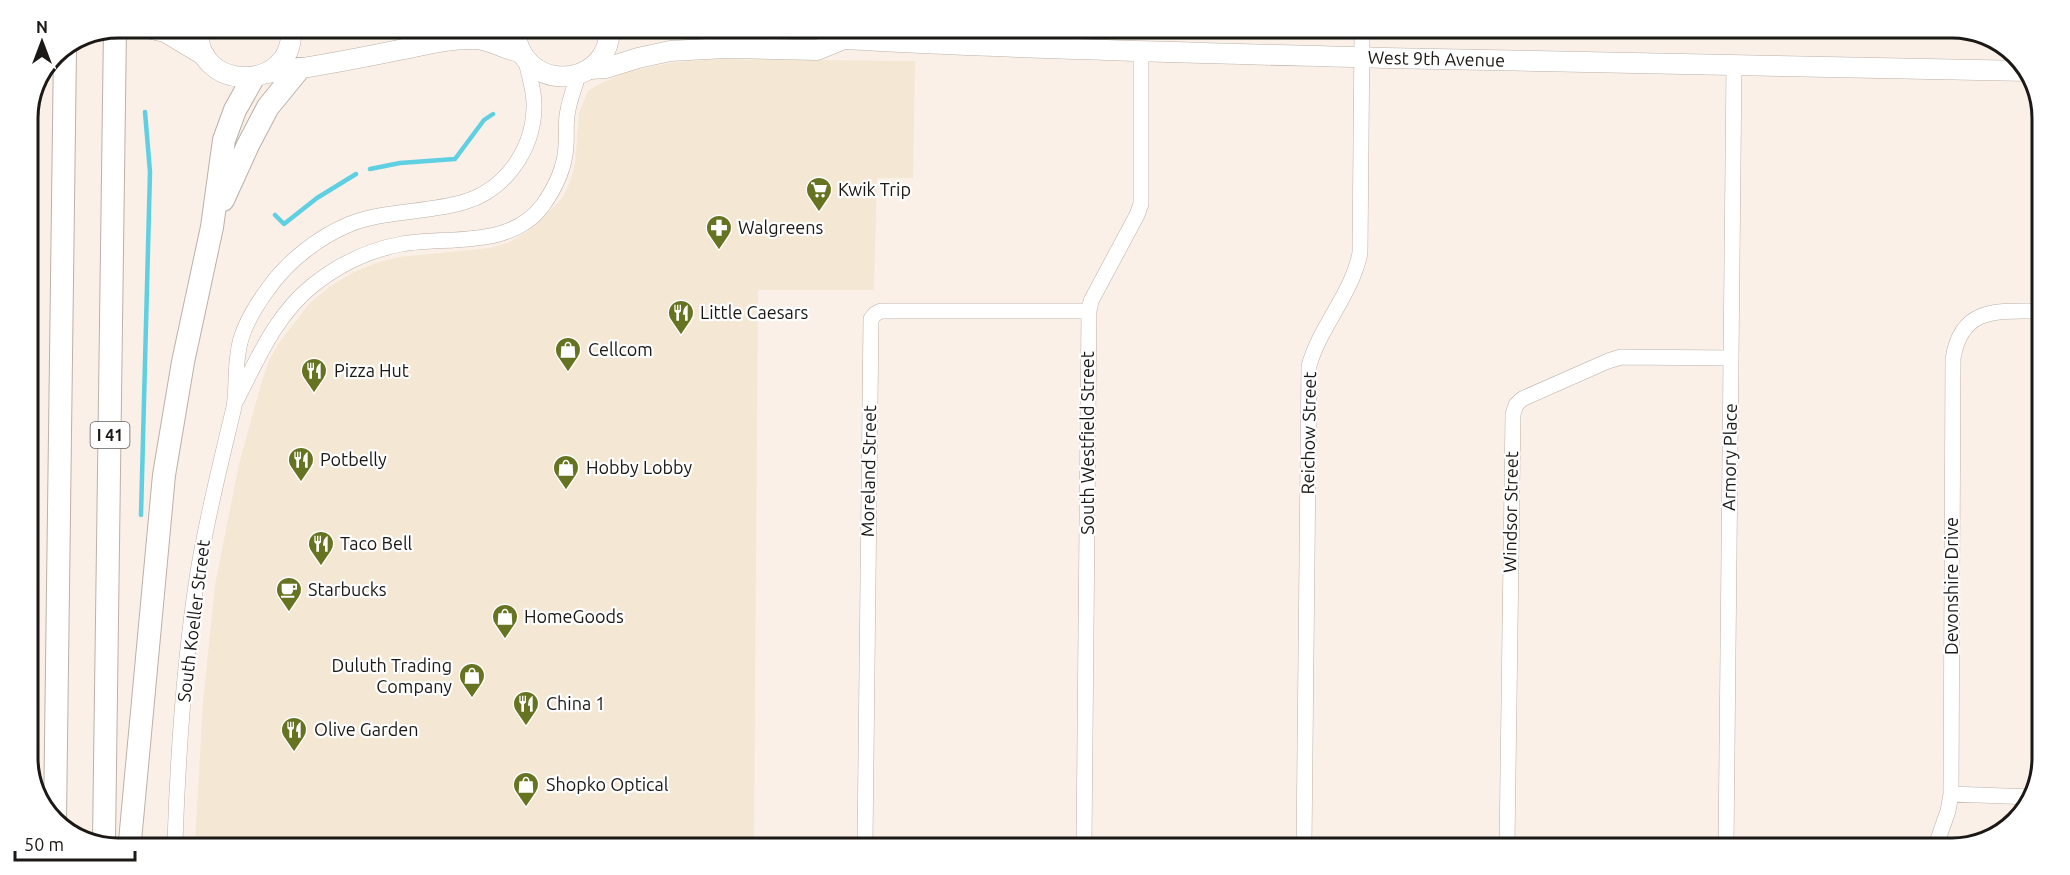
<svg xmlns="http://www.w3.org/2000/svg" width="2070" height="875" viewBox="0 0 2070 875" font-family="Ubuntu,sans-serif">
<style>
.commercial{fill:#f4e7d3}
.lines{fill:none;stroke-linecap:round;stroke-linejoin:round}
.stream{stroke:#5fd0e2;stroke-width:4.5}
.minor-casing{stroke:#bab1a8;stroke-width:16}
.major-casing{stroke:#bab1a8;stroke-width:21}
.highway-casing{stroke:#bab1a8;stroke-width:24}
.minor{stroke:#fff;stroke-width:15}
.major{stroke:#fff;stroke-width:20}
.highway{stroke:#fff;stroke-width:22}
.major-bridge-casing{stroke:#bab1a8;stroke-width:21;stroke-linecap:butt}
.major-bridge{stroke:#fff;stroke-width:20}
.labels{text-anchor:middle;stroke-width:4.5;stroke-linejoin:round;paint-order:stroke}
.shield{fill:#fff;stroke:#5f5d5b;stroke-width:1.5}
.shield-label{font-size:16px;font-weight:bold;fill:#1b1815}
.street-label{font-size:18px;fill:#1b1815;stroke:#fff}
.poi-label{font-size:18px;fill:#1b1815;stroke:#fff;text-anchor:start}
.rim{fill:none;stroke:#1b1815;stroke-width:3}
</style>
<rect width="100%" height="100%" fill="#fbf0e8"/>
<path class="commercial" d="M717,59L915,61L913,178H877L874,290H758L754,844L195,842L203,702L215,585L239,464L261,384L269,361L278,344L309,304L329,287L354,272L376,263L399,257L490,248L510,242L528,231L545,216L562,198L570,182L575,164L579,113L588,91L599,84L627,72L669,63Z"/>
<g class="lines">
<path class="stream" d="M370,169L400,163L455,159L484,120L493,114
M275,215L284,224L317,198L356,174
M141,515L150,172L145,112"/>
<defs>
<path id="minor" d="M999,47V30
M237,399C258,358 276,315 312,286C338,265 369,250 402,244C448,236 511,249 543,205C555,188 565,167 566,146C567,134 565,122 568,110C570,98 575,87 578,75
M1951,794L2032,797
M175,842C178,752 184,661 198,572C207,516 221,462 234,407C237,390 235,372 238,354C240,331 254,308 268,289C287,262 318,237 350,224C386,210 427,213 464,202C505,190 533,150 534,108C535,92 529,76 526,61
M865,844L871,319L875,314L881,311H1089
M1084,845L1089,311L1091,301L1137,215L1141,204V52
M1304,846L1309,366C1320,326 1352,294 1360,253L1362,32
M1507,846L1513,414L1516,405L1522,399L1608,361L1621,357L1731,358
M1726,847L1734,67
M1935,848L1948,811L1951,794L1953,359C1961,306 1998,311 2041,311"/>
<g id="major">
<path d="M199,27C191,92 296,95 291,28"/>
<path d="M147,28L165,32L205,56"/>
<path d="M515,28C518,93 608,92 610,29"/>
<path id="s1" d="M827,30L844,39C1024,49 1205,53 1385,58C1599,63 1813,68 2028,71"/>
<path d="M590,69L606,68L638,58L670,51L726,48L817,50L844,39"/>
<path d="M267,73C311,68 355,59 399,50C424,45 450,38 476,39C492,40 505,50 520,52"/>
</g>
<path id="highway" d="M223,200L248,145L268,107L299,69
M55,820L65,49
M104,841L115,28
M130,841L164,475L183,362L212,227L224,140L235,110L253,78"/>
</defs>
<use href="#minor" class="minor-casing"/>
<use href="#major" class="major-casing"/>
<use href="#highway" class="highway-casing"/>
<use href="#minor" class="minor"/>
<use href="#major" class="major"/>
<use href="#highway" class="highway"/>
<defs>
<path id="major-bridge" d="M112,29L147,28"/>
</defs>
<use href="#major-bridge" class="major-bridge-casing"/>
<use href="#major-bridge" class="major-bridge"/>
</g>
<defs>
<symbol id="supermarket-pin" viewBox="-11 -11 22 30"><path d="M0 17L-7.5 6A9.5 9.5 0 1 1 7.5 6Z" fill="#667421" stroke="#fff"/><path d="M-6-5.5h2.5l.6 2H6L4.5 2H-2.5L-4.4-4H-6ZM-1.5 3.2a1.3 1.3 0 1 0 .1 0ZM3 3.2a1.3 1.3 0 1 0 .1 0Z" fill="#fff"/></symbol>
<symbol id="pharmacy-pin" viewBox="-11 -11 22 30"><path d="M0 17L-7.5 6A9.5 9.5 0 1 1 7.5 6Z" fill="#667421" stroke="#fff"/><path d="M-2-6h4v4h4v4h-4v4h-4v-4h-4v-4h4Z" fill="#fff"/></symbol>
<symbol id="restaurant-pin" viewBox="-11 -11 22 30"><path d="M0 17L-7.5 6A9.5 9.5 0 1 1 7.5 6Z" fill="#667421" stroke="#fff"/><path d="M-5-6h1v4h1v-4h1v4h1v-4h1v5L-1.5 .5V6h-2V.5L-5-1ZM5-6V6H3V1.5H1.5Q1.5-4 5-6Z" fill="#fff"/></symbol>
<symbol id="shop-pin" viewBox="-11 -11 22 30"><path d="M0 17L-7.5 6A9.5 9.5 0 1 1 7.5 6Z" fill="#667421" stroke="#fff"/><path d="M-5-2.5h2.3a2.7 3.5 0 0 1 5.4 0H5L5.5 6h-11ZM-1.5-2.5h3a1.5 2.3 0 0 0-3 0Z" fill="#fff"/></symbol>
<symbol id="cafe-pin" viewBox="-11 -11 22 30"><path d="M0 17L-7.5 6A9.5 9.5 0 1 1 7.5 6Z" fill="#667421" stroke="#fff"/><path d="M-5.5-4.5H6V0H3Q3 3.5 0 3.5H-2.5Q-5.5 3.5-5.5 0ZM3-3.2v2h1.7v-2ZM-6 4.5H4V6H-6Z" fill="#fff"/></symbol>
</defs>
<g fill-rule="evenodd">
<use href="#supermarket-pin" x="804" y="175" width="30" height="40"/>
<use href="#pharmacy-pin" x="704" y="213" width="30" height="40"/>
<use href="#restaurant-pin" x="666" y="298" width="30" height="40"/>
<use href="#shop-pin" x="553" y="335" width="30" height="40"/>
<use href="#restaurant-pin" x="299" y="356" width="30" height="40"/>
<use href="#restaurant-pin" x="286" y="445" width="30" height="40"/>
<use href="#shop-pin" x="551" y="453" width="30" height="40"/>
<use href="#restaurant-pin" x="306" y="529" width="30" height="40"/>
<use href="#cafe-pin" x="274" y="575" width="30" height="40"/>
<use href="#shop-pin" x="490" y="602" width="30" height="40"/>
<use href="#shop-pin" x="457" y="661" width="30" height="40"/>
<use href="#restaurant-pin" x="511" y="689" width="30" height="40"/>
<use href="#restaurant-pin" x="279" y="715" width="30" height="40"/>
<use href="#shop-pin" x="511" y="770" width="30" height="40"/>
</g>
<g class="labels">
<rect class="shield" x="90.5" y="422" width="39" height="26" rx="4.5"/>
<g class="shield-label">
<text x="110" y="441">I 41</text>
</g>
<g class="street-label">
<text dy="6" stroke="none"><textPath href="#s1" startOffset="612">West 9th Avenue</textPath></text>
<text transform="translate(1309 433) rotate(-89)" y="6">Reichow Street</text>
<text transform="translate(1088 443) rotate(-90)" y="6">South Westfield Street</text>
<text transform="translate(1730 457) rotate(-89)" y="6">Armory Place</text>
<text transform="translate(869 471) rotate(-89)" y="6">Moreland Street</text>
<text transform="translate(1511 512) rotate(-89)" y="6">Windsor Street</text>
<text transform="translate(1952 586) rotate(-90)" y="6">Devonshire Drive</text>
<text transform="translate(194 621) rotate(-83)" y="6">South Koeller Street</text>
</g>
<g class="poi-label">
<text x="838" y="196">Kwik Trip</text>
<text x="738" y="234">Walgreens</text>
<text x="700" y="319">Little Caesars</text>
<text x="588" y="356">Cellcom</text>
<text x="334" y="377">Pizza Hut</text>
<text x="320" y="466">Potbelly</text>
<text x="586" y="474">Hobby Lobby</text>
<text x="340" y="550">Taco Bell</text>
<text x="308" y="596">Starbucks</text>
<text x="524" y="623">HomeGoods</text>
<text x="452" y="672" text-anchor="end">Duluth Trading<tspan x="452" dy="21">Company</tspan></text>
<text x="546" y="710">China 1</text>
<text x="314" y="736">Olive Garden</text>
<text x="546" y="791">Shopko Optical</text>
</g>
</g>
<path d="M0 0H2070V875H0ZM118 38H1952A80 80 0 0 1 2032 118V758A80 80 0 0 1 1952 838H118A80 80 0 0 1 38 758V118A80 80 0 0 1 118 38Z" fill="#fff" fill-rule="evenodd"/>
<path class="rim" d="M118 38H1952A80 80 0 0 1 2032 118V758A80 80 0 0 1 1952 838H118A80 80 0 0 1 38 758V118A80 80 0 0 1 118 38Z"/>
<g transform="translate(42 42)" stroke="#ffffff" stroke-width="4.5" paint-order="stroke">
<path d="M0-4.5L10 22L0 15L-10 22Z" fill="#1b1815"/>
<text y="-9" font-size="16" font-weight="bold" text-anchor="middle" fill="#1b1815">N</text>
</g>
<path d="M15 851v9h120v-9" fill="none" stroke="#1b1815" stroke-width="3"/>
<text x="24" y="851" font-size="18" fill="#1b1815" stroke="#ffffff" stroke-width="4.5" paint-order="stroke">50 m</text>
</svg>
